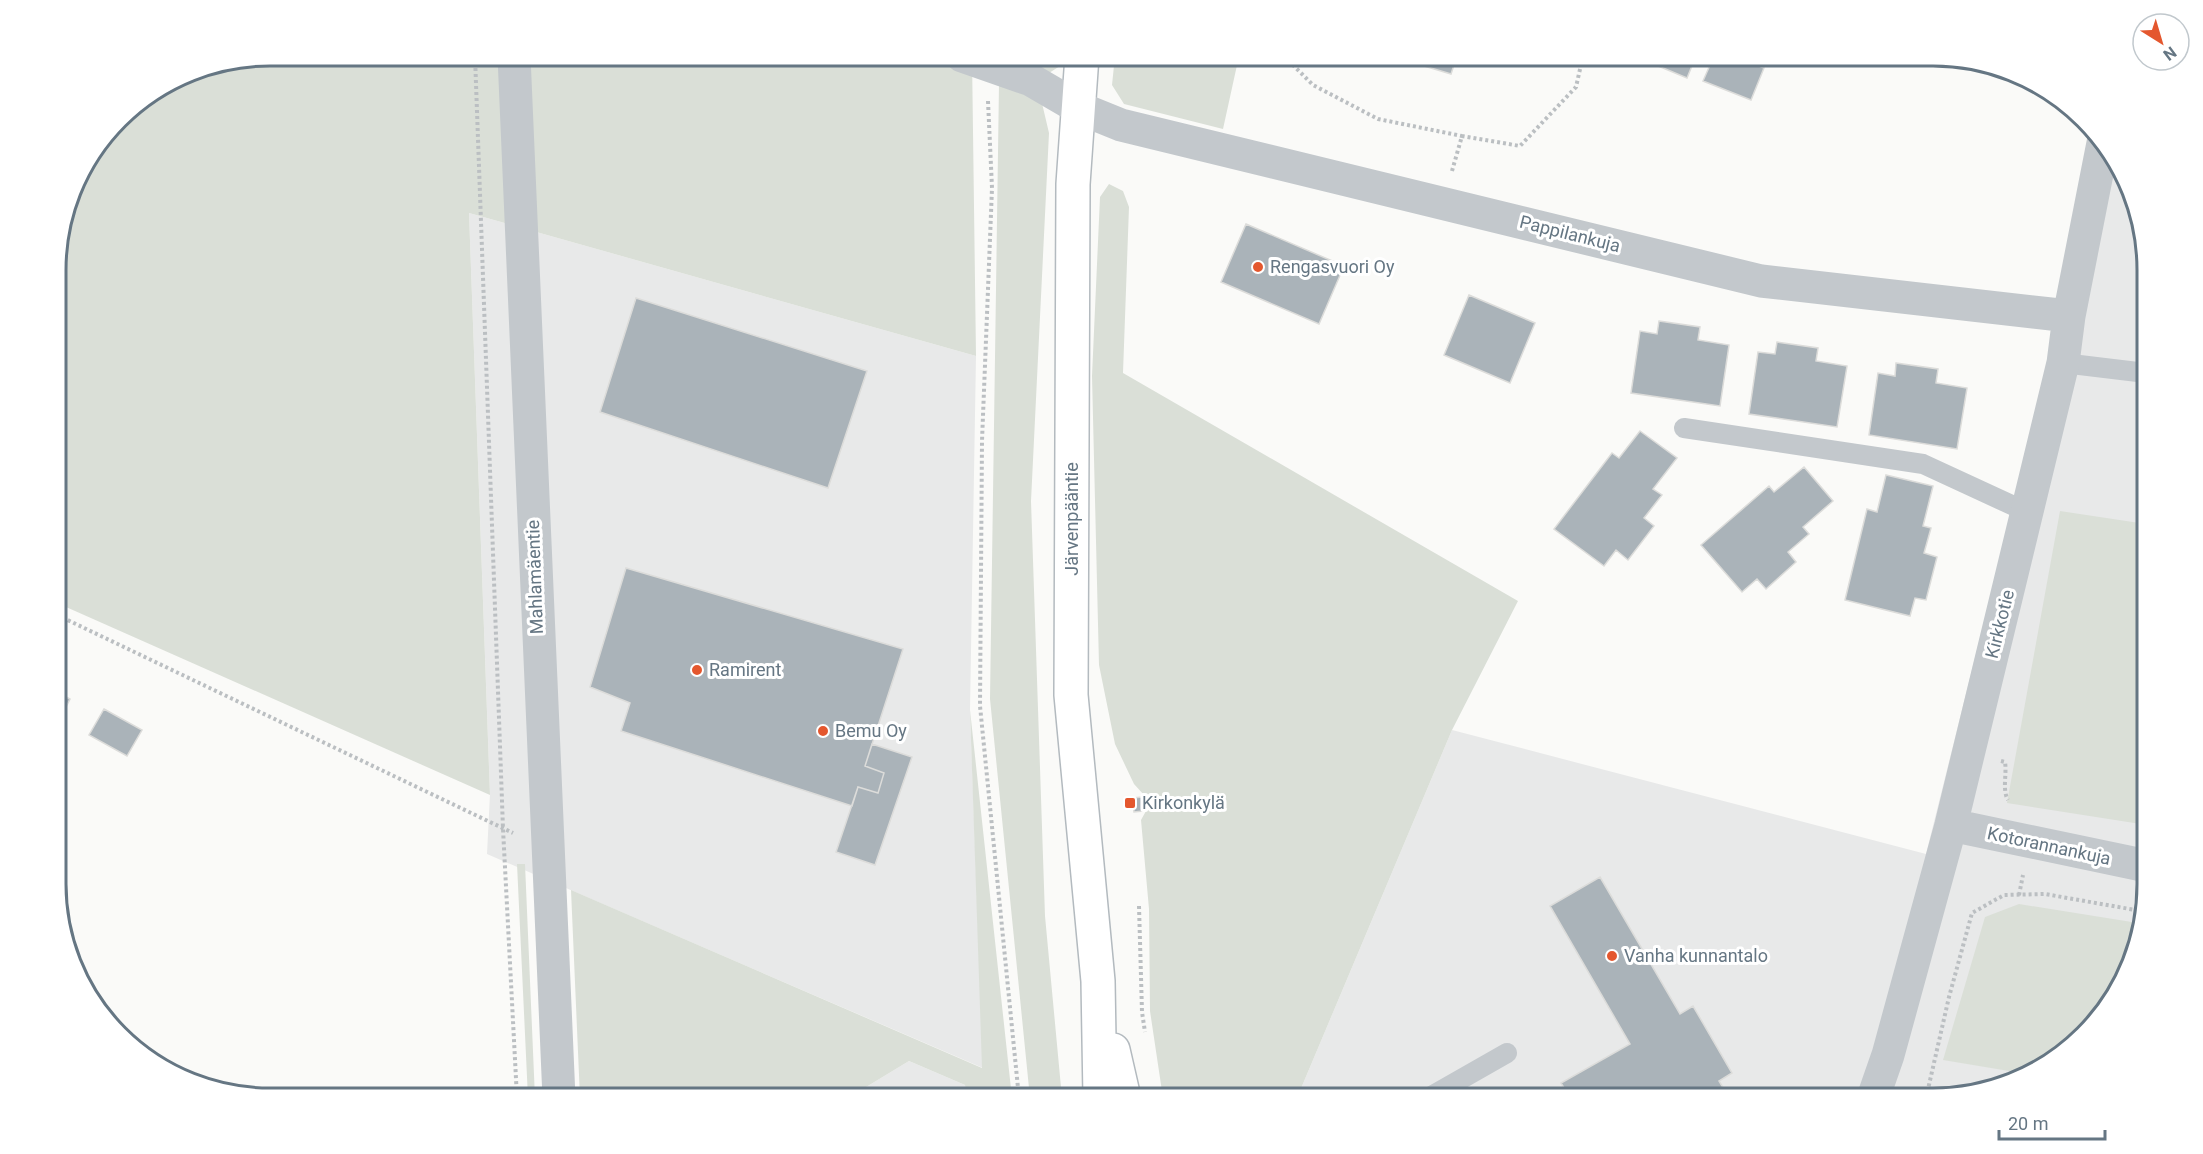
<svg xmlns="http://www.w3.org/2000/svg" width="2203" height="1154" viewBox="0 0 2203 1154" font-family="Roboto,sans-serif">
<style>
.built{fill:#e8e9e9}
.green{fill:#dadfd7}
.building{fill:#aab3b9;stroke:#dcdcda;stroke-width:1.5}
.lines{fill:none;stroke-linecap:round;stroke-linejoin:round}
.secondary-casing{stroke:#b3babf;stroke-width:36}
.path{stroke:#bbbfc2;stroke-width:4;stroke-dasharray:3 3;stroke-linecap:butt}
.lane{stroke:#c3c8cc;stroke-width:20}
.street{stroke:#c3c8cc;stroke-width:33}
.secondary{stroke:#fff;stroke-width:33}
.poi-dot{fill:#e4572e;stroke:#fff;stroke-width:2}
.labels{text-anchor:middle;stroke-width:6;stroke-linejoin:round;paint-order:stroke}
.street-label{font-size:18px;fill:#657683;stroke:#fff}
.poi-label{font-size:18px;fill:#657683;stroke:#fff;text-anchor:start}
.rim{fill:none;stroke:#657683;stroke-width:3}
</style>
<rect width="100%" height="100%" fill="#fafaf8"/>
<path class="built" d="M2103,144L2111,151L2146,243L2147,884L2125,979L2052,1062L1946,1098H1297L1452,730L1926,854Z
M469,213L976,356L970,710L983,1068L487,854L490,794Z
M909,1061L965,1085L967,1098H848Z"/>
<path class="green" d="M270,56H972L976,356L469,213L490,795L57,603L56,256L78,176L128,109L188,72Z
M1002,56H1060V66L1049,73Z
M1115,56H1239L1223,129L1124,104L1112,85Z
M999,84L1041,99L1049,133L1031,501L1045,916L1062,1098H1030L990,699Z
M1109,184L1123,191L1129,207L1123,373L1518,601L1452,730L1297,1098H1163L1150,1011L1149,909L1141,820L1146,811L1144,795L1134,784L1115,744L1099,665L1092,376L1100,197Z
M2060,511L2146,524L2147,825L2007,803Z
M970,710L1012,1098H967L965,1085L909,1061L848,1098H580L571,890L982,1068Z
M517,864H525L535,1098H528Z
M2019,904L2138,923L2125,979L2052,1062L2021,1073L1943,1060L1985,917Z"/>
<path class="building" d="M1391,56H1457L1451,74Z
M1646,56H1696L1687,78L1644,60Z
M1714,56H1734L1764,68L1751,100L1703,81Z
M1246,224L1344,266L1319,324L1221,282Z
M1469,295L1535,323L1510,383L1444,355Z
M636,298L867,371L828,488L600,412Z
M1659,321L1700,327L1698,340L1729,345L1720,406L1631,393L1640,331L1657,334Z
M1777,342L1818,348L1816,361L1847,366L1837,427L1749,414L1758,352L1775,354Z
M1896,363L1938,369L1936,383L1967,388L1957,449L1869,435L1878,373L1895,376Z
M1640,431L1677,458L1653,489L1662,495L1644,518L1654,526L1628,560L1616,550L1604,566L1554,529L1612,453L1619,458Z
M1804,467L1833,501L1803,527L1809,534L1788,552L1796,562L1766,589L1757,579L1742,592L1701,545L1769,486L1774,492Z
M1886,475L1933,486L1923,526L1931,528L1924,553L1937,557L1926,600L1915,598L1910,616L1845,600L1867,509L1877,512Z
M626,568L903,649L865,766L884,773L878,793L858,787L852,806L621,731L630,703L590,687Z
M57,692L70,699L60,719L57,717Z
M104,709L142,730L127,756L89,735Z
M872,744L912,757L875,865L836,852L858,787L878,793L884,773L865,766Z
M1142,797L1143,811L1134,812L1133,798Z
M1600,877L1680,1014L1693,1006L1732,1073L1719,1081L1725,1091L1712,1098H1570L1561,1083L1630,1044L1550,906Z"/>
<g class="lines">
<defs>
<path id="secondary" d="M1082,56L1073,184L1071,695L1098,981L1100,1098
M1113,1050L1124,1098"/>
</defs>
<use href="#secondary" class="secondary-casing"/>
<path class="path" d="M475,56L503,829L517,1098
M1284,56L1313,85L1378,119L1462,136
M988,101L992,188L982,441L980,706L1019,1098
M1452,171L1462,136L1520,146L1576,87L1583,56
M57,615L513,833
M2001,761L2005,762C2007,774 2002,790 2008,800
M2019,895L2023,875
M1139,906L1142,1012L1145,1032
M1926,1098L1949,997L1972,913L2004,895L2045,894L2141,911"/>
<path class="lane" d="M2063,363L2146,373
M1684,428L1923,464L2027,512
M885,1098H887
M1428,1098L1507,1053"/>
<path class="street" d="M514,56L559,1098
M962,56L1031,80L1079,108L1121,125L1761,281L2069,316
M1951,825L2147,866
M1873,1098L1888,1055L1951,825L2063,363L2069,316L2103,143"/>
<use href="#secondary" class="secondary"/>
</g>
<g class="poi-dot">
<circle cx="1258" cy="267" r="6"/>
<circle cx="697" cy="670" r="6"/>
<circle cx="823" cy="731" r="6"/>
<rect x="1124" y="797" width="12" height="12" rx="3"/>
<circle cx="1612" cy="956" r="6"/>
</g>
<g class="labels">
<g class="street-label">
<text transform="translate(1570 234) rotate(14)" y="6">Pappilankuja</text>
<text transform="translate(1072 519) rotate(-90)" y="6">Järvenpääntie</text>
<text transform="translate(535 577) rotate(-92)" y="6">Mahlamäentie</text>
<text transform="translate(2000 624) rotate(-76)" y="6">Kirkkotie</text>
<text transform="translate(2049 846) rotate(12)" y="6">Kotorannankuja</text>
</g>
<g class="poi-label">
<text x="1270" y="273">Rengasvuori Oy</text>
<text x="709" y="676">Ramirent</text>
<text x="835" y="737">Bemu Oy</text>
<text x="1142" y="809">Kirkonkylä</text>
<text x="1624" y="962">Vanha kunnantalo</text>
</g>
</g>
<path d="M0 0H2203V1154H0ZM270 66H1933A204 204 0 0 1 2137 270V884A204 204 0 0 1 1933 1088H270A204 204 0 0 1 66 884V270A204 204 0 0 1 270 66Z" fill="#fff" fill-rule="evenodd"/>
<path class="rim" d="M270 66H1933A204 204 0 0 1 2137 270V884A204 204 0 0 1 1933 1088H270A204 204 0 0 1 66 884V270A204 204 0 0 1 270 66Z"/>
<g transform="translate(2161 42) rotate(143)"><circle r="28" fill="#ffffff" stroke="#c1c8cd" stroke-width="1.5"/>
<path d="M0-4.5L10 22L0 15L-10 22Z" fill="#e4572e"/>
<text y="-9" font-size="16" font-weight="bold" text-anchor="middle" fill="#657683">N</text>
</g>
<path d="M1999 1130v9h106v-9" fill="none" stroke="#657683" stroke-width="3"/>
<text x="2008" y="1130" font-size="18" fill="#657683" stroke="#ffffff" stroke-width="4.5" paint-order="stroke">20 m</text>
</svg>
